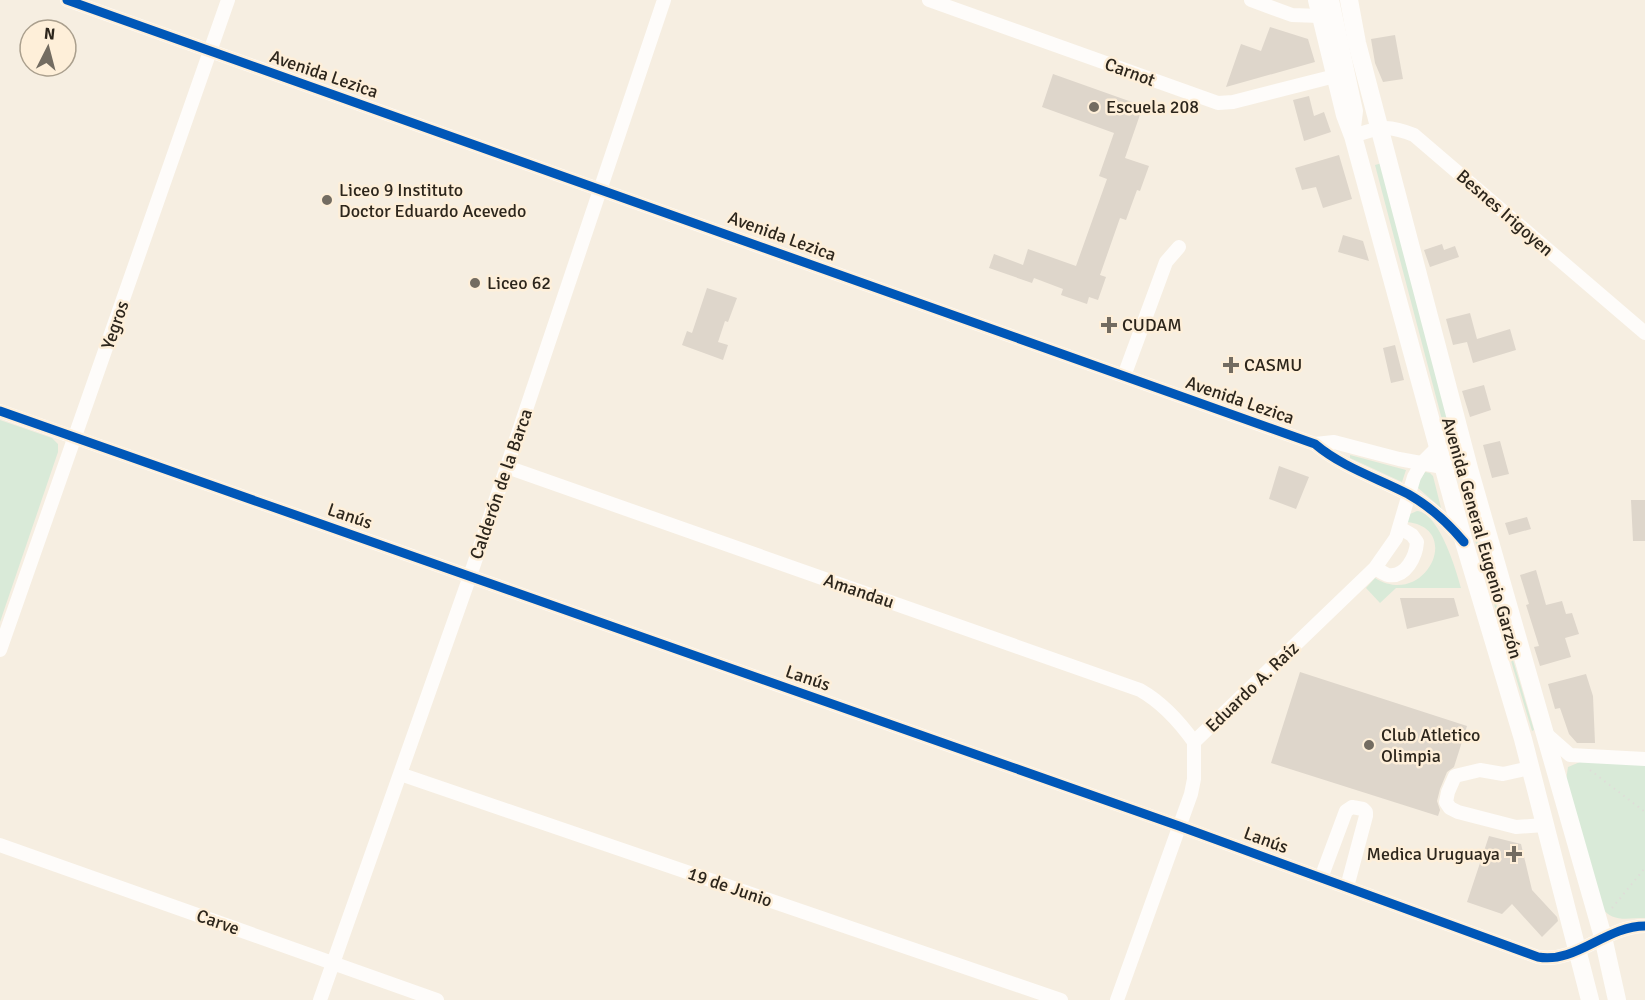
<svg xmlns="http://www.w3.org/2000/svg" width="1645" height="1000" viewBox="0 0 1645 1000" font-family="Signika,sans-serif">
<style>
.green{fill:#d9ead8}
.building{fill:#ded6cb}
.lines{fill:none;stroke-linecap:round;stroke-linejoin:round}
.path{stroke:#dfddd8;stroke-width:2;stroke-dasharray:1.5 4.5;stroke-linecap:butt}
.minor{stroke:#fefcfa;stroke-width:14}
.major{stroke:#fefcfa;stroke-width:18}
.cycleway-casing{stroke:#feefd9;stroke-width:13}
.cycleway{stroke:#0057b8;stroke-width:9}
.poi-dot{fill:#736c61;stroke:#feefd9;stroke-width:2}
.labels{text-anchor:middle;stroke-width:5;stroke-linejoin:round;paint-order:stroke}
.street-label{font-size:18px;fill:#2d261c;stroke:#feefd9}
.poi-label{font-size:18px;fill:#2d261c;stroke:#feefd9;text-anchor:start}
</style>
<rect width="100%" height="100%" fill="#f6eee1"/>
<path class="green" d="M1382,163L1452,432L1449,434L1445,431L1375,165Z
M0,420L52,438L58,444V452L0,622Z
M1350,455L1406,470L1402,482L1350,458Z
M1425,472L1430,473L1433,476L1441,508L1418,488V483Z
M1462,497H1464L1534,730L1532,731Z
M1417,511C1439,513 1456,569 1461,588H1396L1380,603L1366,588L1375,578C1425,609 1464,528 1407,522L1410,514Z
M1580,762L1645,764V918C1628,918 1611,923 1602,907L1566,780L1568,767Z"/>
<path class="building" d="M1270,27L1308,39L1315,62L1226,87L1241,44L1261,51Z
M1395,35L1403,79L1383,82L1375,63L1371,39Z
M1053,74L1143,106L1125,158L1149,166L1140,191L1137,190L1126,220L1120,218L1100,275L1106,277L1098,300L1089,297L1087,304L1061,295L1063,289L1034,278L1032,283L989,268L994,254L1023,265L1028,249L1076,266L1107,179L1099,176L1114,133L1042,107Z
M1309,96L1314,116L1324,112L1331,132L1304,141L1293,100Z
M1339,155L1352,199L1323,208L1316,187L1302,190L1295,168Z
M1343,235L1363,241L1369,261L1338,252Z
M1442,244L1444,250L1455,246L1459,257L1430,267L1424,250Z
M707,288L737,298L728,322L725,321L718,342L728,345L723,360L682,345L687,331L692,333Z
M1470,313L1477,339L1510,329L1516,350L1473,363L1467,342L1453,345L1446,319Z
M1395,345L1404,380L1391,383L1383,348Z
M1484,385L1491,410L1470,417L1462,391Z
M1500,441L1509,474L1492,478L1483,445Z
M1279,466L1309,477L1296,509L1269,499Z
M1631,500H1645V541H1633Z
M1527,517L1531,529L1509,535L1505,523Z
M1536,570L1546,605L1562,601L1566,614L1572,613L1579,634L1565,638L1571,657L1540,666L1534,647L1539,646L1526,605L1529,604L1520,575Z
M1400,598H1454L1459,616L1407,629Z
M1300,672L1467,726L1454,767L1447,772L1440,789L1437,801L1440,810L1438,816L1271,763Z
M1586,674L1593,696L1595,743H1577L1569,734L1560,708L1555,709L1548,684Z
M1489,836L1521,844L1532,890L1557,917L1558,921L1542,937L1512,904L1502,914L1467,902Z"/>
<g class="lines">
<path class="path" d="M1590,770L1645,812
M1612,908L1645,868"/>
<path class="minor" d="M67,0L1315,444C1342,467 1377,478 1408,494C1429,505 1445,520 1461,538
M929,0L1218,103L1233,102L1335,76
M1251,0L1292,15L1320,16
M1332,0L1356,111L1353,136C1380,127 1387,124 1414,135L1645,333
M1124,376L1166,262L1179,247
M0,411L1179,826L1538,957C1576,964 1606,926 1645,926
M1315,444L1334,442L1399,459L1470,472
M507,467L1140,690C1163,703 1179,721 1194,742
M1375,568C1379,570 1384,574 1388,575C1406,578 1416,556 1417,542L1412,535L1400,528
M0,650L228,0
M1545,733L1570,755L1645,759
M1530,768L1503,774L1480,770L1455,776L1448,792L1446,802L1450,808L1458,812L1516,827L1544,825
M400,774L1061,1000
M0,845L437,1000
M1321,878L1346,811L1352,807L1363,809L1366,812V816L1347,887
M320,1000L470,576L664,0
M1117,1000L1191,794L1194,779V742L1375,568L1396,538L1414,477L1422,463L1439,446"/>
<path class="major" d="M1317,0L1345,115L1353,136L1464,542L1523,739L1590,1000
M1349,0L1357,43L1470,472L1603,937L1617,1000"/>
<defs>
<path id="cycleway" d="M67,0L1315,444C1342,467 1377,478 1408,494C1431,507 1448,523 1464,542
M0,411L1179,826L1538,957C1576,964 1606,926 1645,926"/>
</defs>
<use href="#cycleway" class="cycleway-casing"/>
<use href="#cycleway" class="cycleway"/>
</g>
<g class="poi-dot">
<circle cx="1094" cy="107" r="6"/>
<circle cx="327" cy="200" r="6"/>
<circle cx="475" cy="283" r="6"/>
<path d="M1106 316h6v6h6v6h-6v6h-6v-6h-6v-6h6z"/>
<path d="M1228 356h6v6h6v6h-6v6h-6v-6h-6v-6h6z"/>
<circle cx="1369" cy="745" r="6"/>
<path d="M1511 845h6v6h6v6h-6v6h-6v-6h-6v-6h6z"/>
</g>
<g class="labels">
<g class="street-label">
<text transform="translate(1130 72) rotate(20)" y="6">Carnot</text>
<text transform="translate(324 74) rotate(19)" y="6">Avenida Lezica</text>
<text transform="translate(1505 213) rotate(41)" y="6">Besnes Irigoyen</text>
<text transform="translate(782 236) rotate(20)" y="6">Avenida Lezica</text>
<text transform="translate(115 325) rotate(-71)" y="6">Yegros</text>
<text transform="translate(1240 400) rotate(19)" y="6">Avenida Lezica</text>
<text transform="translate(501 484) rotate(-71)" y="6">Calderón de la Barca</text>
<text transform="translate(350 516) rotate(19)" y="6">Lanús</text>
<text transform="translate(1482 538) rotate(74)" y="6">Avenida General Eugenio Garzón</text>
<text transform="translate(859 591) rotate(19)" y="6">Amandau</text>
<text transform="translate(808 678) rotate(19)" y="6">Lanús</text>
<text transform="translate(1252 687) rotate(-44)" y="6">Eduardo A. Raíz</text>
<text transform="translate(1266 840) rotate(20)" y="6">Lanús</text>
<text transform="translate(730 887) rotate(19)" y="6">19 de Junio</text>
<text transform="translate(218 922) rotate(19)" y="6">Carve</text>
</g>
<g class="poi-label">
<text x="1106" y="113">Escuela 208</text>
<text x="339" y="196">Liceo 9 Instituto<tspan x="339" dy="21">Doctor Eduardo Acevedo</tspan></text>
<text x="487" y="289">Liceo 62</text>
<text x="1122" y="331">CUDAM</text>
<text x="1244" y="371">CASMU</text>
<text x="1381" y="741">Club Atletico<tspan x="1381" dy="21">Olimpia</tspan></text>
<text x="1500" y="860" text-anchor="end">Medica Uruguaya</text>
</g>
</g>
<g transform="translate(48 48) rotate(6)"><circle r="28" fill="#feefd9" stroke="#aa9f8d" stroke-width="1.5"/>
<path d="M0-4.5L10 22L0 15L-10 22Z" fill="#736c61"/>
<text y="-9" font-size="16" font-weight="bold" text-anchor="middle" fill="#2d261c">N</text>
</g>
</svg>
